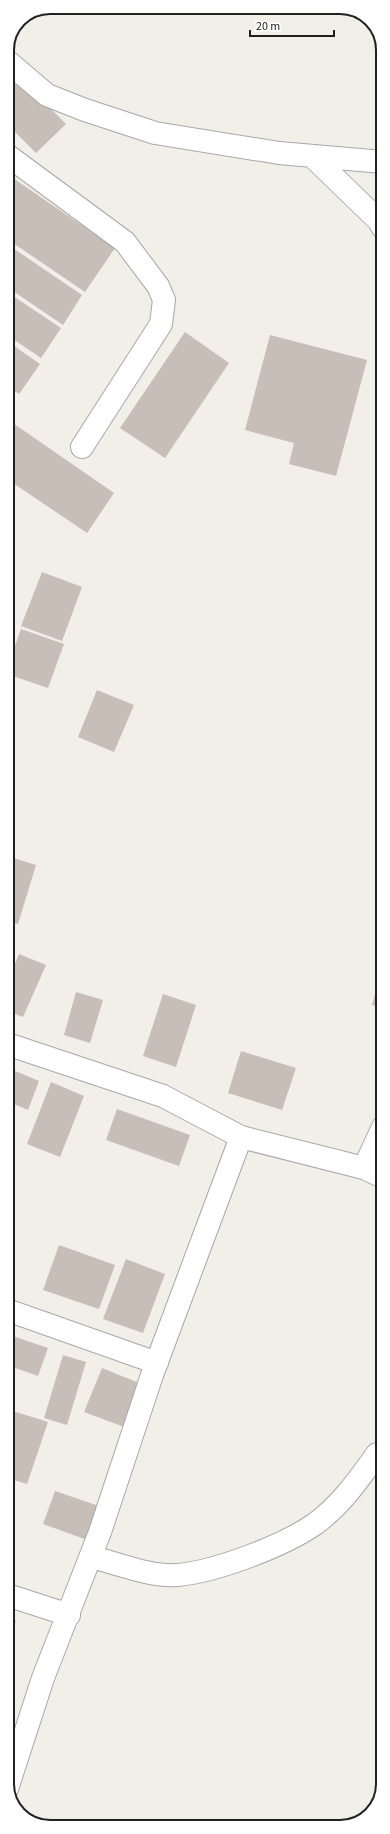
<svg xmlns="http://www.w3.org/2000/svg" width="390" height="1834" viewBox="0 0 390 1834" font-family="'Source Sans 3',sans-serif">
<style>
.building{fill:#c7beb7}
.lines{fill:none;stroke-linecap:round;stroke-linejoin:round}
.minor-casing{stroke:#a8a8a8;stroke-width:24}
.minor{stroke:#fff;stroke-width:22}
.rim{fill:none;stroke:#212121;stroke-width:2}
</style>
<rect width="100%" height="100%" fill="#f2efe8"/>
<path class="building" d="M21,79L66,124L36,153L7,124V93Z
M7,174L115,248L85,292L7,239Z
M7,244L82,295L63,325L7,287Z
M7,292L61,328L41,358L7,335Z
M185,332L229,363L165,458L120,428Z
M270,335L367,360L336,476L289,464L294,443L245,430Z
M7,341L40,364L19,394L7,386Z
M7,419L114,493L87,533L7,479Z
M42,572L82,587L62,641L21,626Z
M21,629L64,644L48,688L7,674V668Z
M97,690L134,705L114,752L78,737Z
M7,856L36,865L18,924L7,921Z
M19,954L46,965L23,1017L7,1011V982Z
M379,980L383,981V1008L372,1005Z
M76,992L103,1000L90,1043L64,1035Z
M163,994L196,1005L176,1067L143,1056Z
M241,1051L296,1068L282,1110L228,1093Z
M8,1068L39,1081L28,1110L7,1101Z
M51,1082L84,1096L60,1157L27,1144Z
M117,1109L190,1135L179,1166L106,1140Z
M59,1245L115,1265L99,1309L43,1290Z
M126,1259L165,1274L143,1333L103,1319Z
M7,1334L48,1348L38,1376L7,1365Z
M63,1355L86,1362L67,1425L44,1418Z
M102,1368L144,1385L127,1428L84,1412Z
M13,1411L48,1422L27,1484L7,1478V1428Z
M55,1491L102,1507L90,1541L43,1524Z
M7,1617L16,1621L7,1642Z"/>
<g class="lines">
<defs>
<path id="minor" d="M7,61L47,95L85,110L155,133L279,153L383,162
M7,155L125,242L158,286L164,300L161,324L82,447
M312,156L378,220L383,228
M7,1044L163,1096L241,1137L364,1168L383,1127
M364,1168L383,1177
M7,1310L157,1363
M91,1557C117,1563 150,1577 177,1575C215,1572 283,1546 315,1524C341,1505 359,1479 377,1454
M7,1595L69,1615
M7,1789L43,1678L100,1532L152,1375L241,1137"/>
</defs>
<use href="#minor" class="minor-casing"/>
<use href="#minor" class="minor"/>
</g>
<path d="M0 0H390V1834H0ZM50 14H340A36 36 0 0 1 376 50V1784A36 36 0 0 1 340 1820H50A36 36 0 0 1 14 1784V50A36 36 0 0 1 50 14Z" fill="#fff" fill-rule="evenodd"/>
<path class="rim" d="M50 14H340A36 36 0 0 1 376 50V1784A36 36 0 0 1 340 1820H50A36 36 0 0 1 14 1784V50A36 36 0 0 1 50 14Z"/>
<path d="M250 30v6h84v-6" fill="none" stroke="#212121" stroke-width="2"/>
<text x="256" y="30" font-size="12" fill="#212121" stroke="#ffffff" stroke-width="3" paint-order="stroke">20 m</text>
</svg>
